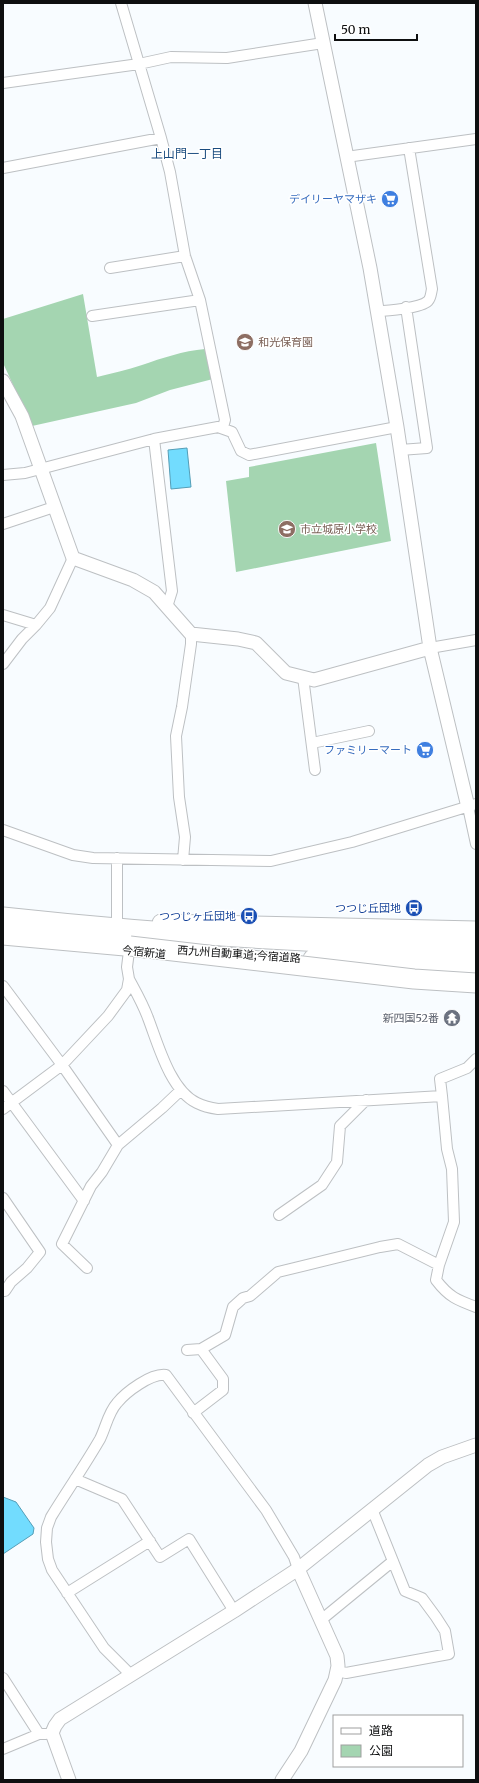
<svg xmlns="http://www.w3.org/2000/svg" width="479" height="1783" viewBox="0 0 479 1783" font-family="Merriweather,'Noto Sans JP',serif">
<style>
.green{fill:#a4d5b1}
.water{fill:#72dcfe;stroke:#549eb7}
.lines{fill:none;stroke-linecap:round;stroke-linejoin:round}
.minor-casing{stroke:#bdc0c3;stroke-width:12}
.tertiary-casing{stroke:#bdc0c3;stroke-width:15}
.trunk-casing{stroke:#bdc0c3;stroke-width:19}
.motorway-casing{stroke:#bdc0c3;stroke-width:21}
.minor{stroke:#fff;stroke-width:10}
.tertiary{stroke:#fff;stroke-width:13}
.trunk{stroke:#fff;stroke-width:17}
.motorway{stroke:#fff;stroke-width:19}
.motorway-bridge-casing{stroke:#bdc0c3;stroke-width:21;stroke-linecap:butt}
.motorway-bridge{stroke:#fff;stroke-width:19}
.labels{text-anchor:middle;stroke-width:3;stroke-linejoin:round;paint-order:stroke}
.shop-label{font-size:11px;fill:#366cbe;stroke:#fff;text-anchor:end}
.education-label{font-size:11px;fill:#785e54;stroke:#fff;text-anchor:start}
.transit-label{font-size:11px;fill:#164399;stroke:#fff;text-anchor:end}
.street-label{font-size:11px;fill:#0e0f10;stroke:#fff}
.worship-label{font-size:11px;fill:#5b616d;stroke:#fff;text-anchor:end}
.neighbourhood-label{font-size:12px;fill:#1a4c7f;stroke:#fff}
</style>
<rect width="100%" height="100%" fill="#f8fcff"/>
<path class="green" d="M83,294L97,377C112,373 127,370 142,365C162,358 183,351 205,349L213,379L170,390L136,403L32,426L3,363V319Z
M376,443L391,541L236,572L226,481L249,477V467Z"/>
<path class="water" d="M187,448L191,487L171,489L168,450Z
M3,1497L16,1502L34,1528L33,1534L3,1554Z"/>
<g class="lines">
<defs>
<path id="minor" d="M121,3L161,138L170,172L185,256L200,300L225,420L223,427
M3,83L139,64L171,57L227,58L323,43
M346,157L476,139
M3,168L161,138
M110,268L185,256
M377,311C388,311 421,308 428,301C431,298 431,293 432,289L409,148
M92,316L200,300
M154,439L172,591L167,607
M400,450L427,448L406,307
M3,475L25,473L154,439L218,427L232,432L241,451L249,455L397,427
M3,524L54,507
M3,615L36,625L50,608L73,558
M430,648L476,640
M3,664L22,639L36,625
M303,677L315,770
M312,743L369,731
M468,807L476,844
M3,830L73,855L93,858L271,861L352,842L476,804
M117,858V923
M183,860L185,837L179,797L176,736L182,707L191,644V634
M129,979C136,992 143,1004 148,1018C158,1044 170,1090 197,1103C203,1106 211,1108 218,1109L442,1096L447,1149L452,1169L454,1222L439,1265
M3,986L62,1065L118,1145
M3,1091L84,1201
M442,1096L440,1079L467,1068L476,1059
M3,1109L62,1065L108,1016L127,990L129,979L127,967L129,951
M3,1198L40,1252L27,1268L11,1282L5,1291H3
M279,1215L322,1185L337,1162L340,1126L366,1100
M87,1268L62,1244L91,1186L102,1172L118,1145L162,1108L181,1090
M201,1349L225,1335L233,1307L243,1298L250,1296L278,1272L380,1247L398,1244L439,1265L436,1280C449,1297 457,1300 476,1307
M187,1350L201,1349L223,1379V1390L193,1413
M75,1479L122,1499L160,1557L189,1539L234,1611
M67,1593L150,1541
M321,1620L393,1561
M337,1671L346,1673L449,1654L445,1631L436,1617L422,1598L405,1591L374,1514L370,1511
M131,1675L104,1648L52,1570L48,1559L46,1542L47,1528L51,1517C67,1491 85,1465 100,1439C106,1427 108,1413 117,1403C126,1392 151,1373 166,1375L266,1510L294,1557L298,1569
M3,1678L39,1734
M3,1749L39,1734H46"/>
<path id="tertiary" d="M315,3L370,268L397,427L430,648L468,807
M3,381L22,416L73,558L133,580L154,592L191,634L238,639L256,643L286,673L314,680L430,648
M69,1780L52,1733L55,1726L60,1719L234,1611L298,1569L428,1465L442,1457L476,1445
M282,1780L301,1751L335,1680L338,1666L337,1656L298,1569"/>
<path id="trunk" d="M161,923L476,930"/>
<path id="motorway" d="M3,917C160,934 318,944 476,947
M3,935L147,948
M313,959L356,962L476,965"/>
</defs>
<use href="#minor" class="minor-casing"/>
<use href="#tertiary" class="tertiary-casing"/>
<use href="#trunk" class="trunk-casing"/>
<use href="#motorway" class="motorway-casing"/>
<use href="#minor" class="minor"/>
<use href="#tertiary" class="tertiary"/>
<use href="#trunk" class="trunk"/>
<use href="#motorway" class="motorway"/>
<defs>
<path id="motorway-bridge" d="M130,946L414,979L476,983"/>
</defs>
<use href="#motorway-bridge" class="motorway-bridge-casing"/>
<use href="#motorway-bridge" class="motorway-bridge"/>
</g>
<defs>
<symbol id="supermarket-disc" viewBox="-11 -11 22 22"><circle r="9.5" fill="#3f7fe0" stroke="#fff"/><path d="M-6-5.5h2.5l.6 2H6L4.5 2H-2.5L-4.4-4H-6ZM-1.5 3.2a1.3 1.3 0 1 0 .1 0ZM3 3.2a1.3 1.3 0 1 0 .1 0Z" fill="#fff"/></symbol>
<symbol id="school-disc" viewBox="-11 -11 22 22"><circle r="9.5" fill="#8d6e63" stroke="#fff"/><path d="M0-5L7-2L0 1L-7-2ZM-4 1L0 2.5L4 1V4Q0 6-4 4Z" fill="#fff"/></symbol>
<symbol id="bus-disc" viewBox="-11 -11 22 22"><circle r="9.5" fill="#1a4fb4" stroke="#fff"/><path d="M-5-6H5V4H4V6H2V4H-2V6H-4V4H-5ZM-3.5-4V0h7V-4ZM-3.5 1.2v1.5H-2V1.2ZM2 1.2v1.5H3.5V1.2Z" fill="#fff"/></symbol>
<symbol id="temple-disc" viewBox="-11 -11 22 22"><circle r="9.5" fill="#6b7280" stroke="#fff"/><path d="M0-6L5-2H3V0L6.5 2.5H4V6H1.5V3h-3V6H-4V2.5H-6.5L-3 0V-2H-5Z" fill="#fff"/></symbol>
</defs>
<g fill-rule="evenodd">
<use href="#supermarket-disc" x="380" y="189" width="20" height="20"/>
<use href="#school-disc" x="235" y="332" width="20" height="20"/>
<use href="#school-disc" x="277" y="519" width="20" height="20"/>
<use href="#supermarket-disc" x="415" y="740" width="20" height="20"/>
<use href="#bus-disc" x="404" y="898" width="20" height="20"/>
<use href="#bus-disc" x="239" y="906" width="20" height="20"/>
<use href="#temple-disc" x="442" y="1008" width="20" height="20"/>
</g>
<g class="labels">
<g class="shop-label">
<text x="377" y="203">デイリーヤマザキ</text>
<text x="412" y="754">ファミリーマート</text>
</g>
<g class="education-label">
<text x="258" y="346">和光保育園</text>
<text x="300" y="533">市立城原小学校</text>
</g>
<g class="transit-label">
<text x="401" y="912">つつじ丘団地</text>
<text x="236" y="920">つつじヶ丘団地</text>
</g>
<g class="street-label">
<text transform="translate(144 952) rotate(6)" y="4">今宿新道</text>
<text transform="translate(239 954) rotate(4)" y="4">西九州自動車道;今宿道路</text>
</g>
<g class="worship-label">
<text x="439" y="1022">新四国52番</text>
</g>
<g class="neighbourhood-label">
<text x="187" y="158">上山門一丁目</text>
</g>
</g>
<rect width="479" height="1783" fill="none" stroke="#0e0f10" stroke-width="8"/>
<rect x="333" y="1715" width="130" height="52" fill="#ffffff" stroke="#9f9f9f"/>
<rect x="341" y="1728" width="20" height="6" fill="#ffffff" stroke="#9f9f9f"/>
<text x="369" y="1735" font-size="12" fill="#0e0f10">道路</text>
<rect x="341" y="1745" width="20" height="12" fill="#a4d5b1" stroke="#9f9f9f"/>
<text x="369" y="1755" font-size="12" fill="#0e0f10">公園</text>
<path d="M335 34v6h82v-6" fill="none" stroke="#0e0f10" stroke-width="2"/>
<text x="341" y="34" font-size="12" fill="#0e0f10" stroke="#ffffff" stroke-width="3" paint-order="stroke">50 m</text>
</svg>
